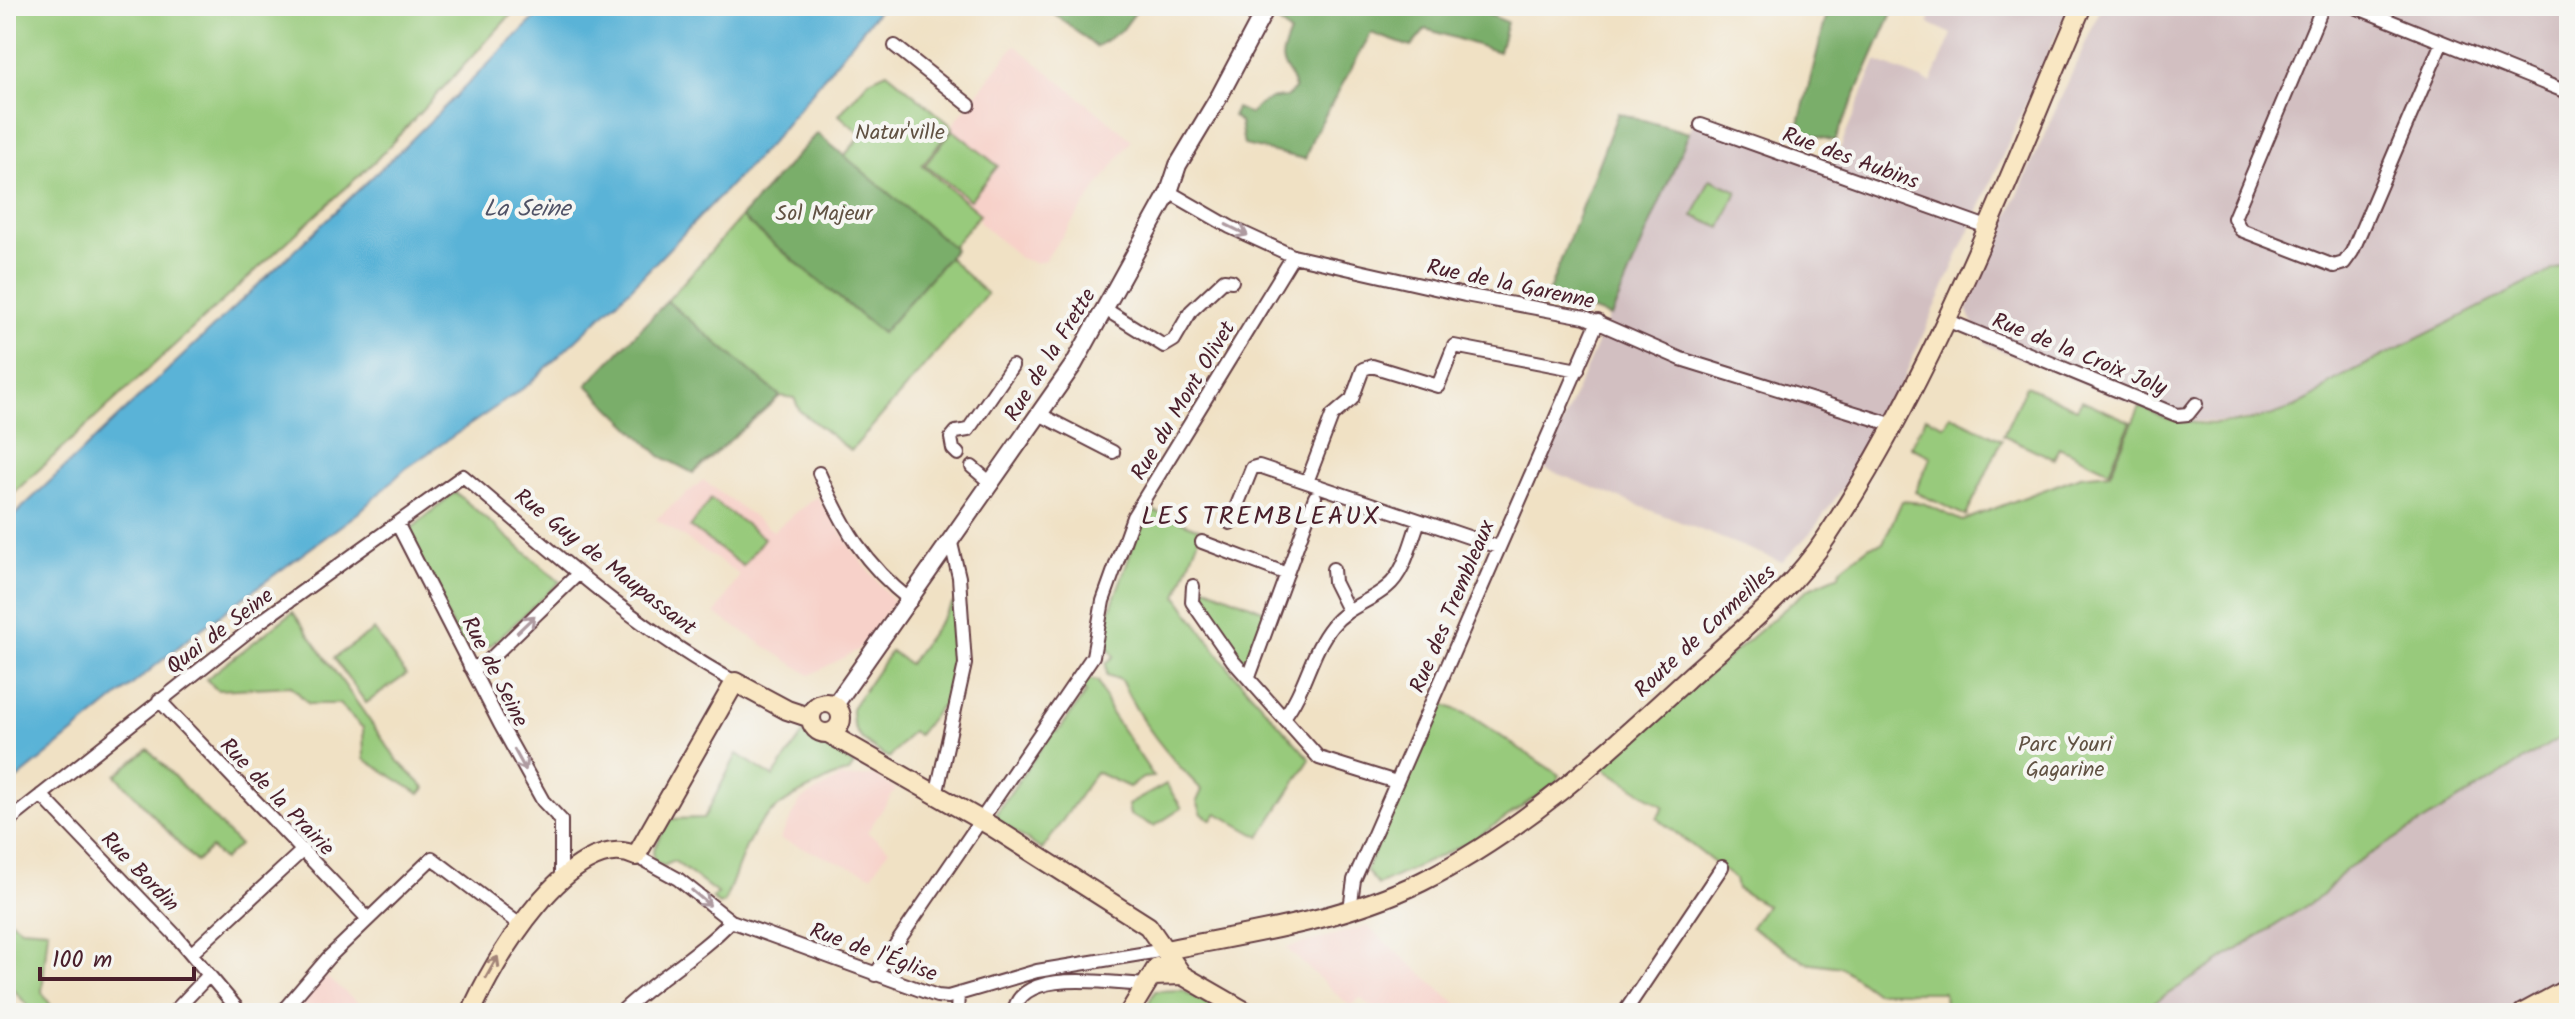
<svg xmlns="http://www.w3.org/2000/svg" width="2575" height="1019" viewBox="0 0 2575 1019" font-family="Kalam,sans-serif">
<style>
.built{fill:#f7d1c9}
.industrial{fill:#d2bfc1}
.green{fill:#98ca7b;stroke:#717453;stroke-width:2}
.forest{fill:#7aae6b;stroke:#62664b;stroke-width:2}
.water{fill:#5ab3d7;stroke:#526981;stroke-width:2}
.lines{fill:none;stroke-linecap:round;stroke-linejoin:round}
.minor-casing{stroke:#633c42;stroke-width:16}
.tertiary-casing{stroke:#633c42;stroke-width:20}
.secondary-casing{stroke:#633c42;stroke-width:22}
.minor{stroke:#fff;stroke-width:12}
.tertiary{stroke:#fff;stroke-width:16}
.secondary{stroke:#f9e7c3;stroke-width:18}
.oneway{stroke:#ae9aa0}
.oneway2{stroke:#a28377}
.labels{text-anchor:middle;stroke-width:8;stroke-linejoin:round;paint-order:stroke}
.park-label{font-size:22px;fill:#615243;stroke:#f6f6f2}
.street-label{font-size:22px;fill:#4a1f2b;stroke:#f6f6f2}
.water-label{font-size:24px;font-style:italic;fill:#505367;stroke:#f6f6f2}
.quarter-label{font-size:26px;letter-spacing:2px;fill:#4a1f2b;stroke:#f6f6f2}
</style>
<rect width="100%" height="100%" fill="#f6f6f2"/>
<filter id="ink" filterUnits="userSpaceOnUse"><feTurbulence type="fractalNoise" baseFrequency=".0125" numOctaves="2"/><feDisplacementMap in="SourceGraphic" scale="16" xChannelSelector="R" yChannelSelector="G"/><feConvolveMatrix kernelMatrix="1 2 1 2 8 2 1 2 1" color-interpolation-filters="sRGB"/></filter>
<filter id="wash" filterUnits="userSpaceOnUse"><feTurbulence type="fractalNoise" baseFrequency=".006" numOctaves="4" result="noise"/><feDisplacementMap in="SourceGraphic" scale="32" xChannelSelector="R" yChannelSelector="G"/><feGaussianBlur stdDeviation="1.8" result="paint"/><feColorMatrix in="noise" values="0 0 0 0 0 0 0 0 0 0 0 0 0 0 0 0 0 1.4 0 .05"/><feComposite in="paint" operator="in"/></filter>
<g filter="url(#wash)">
<rect width="100%" height="100%" fill="#f0e1c4"/>
<path class="built" d="M1015,45L1132,140L1044,261L1035,263L1020,258L979,222L980,214L921,165Z
M703,480L773,531L817,496L855,553L894,602L858,650L810,675L715,614L740,575L656,519Z
M875,776L896,789L867,832L889,849L872,875L780,839L801,800L840,778Z
M1367,926L1451,999L1470,1013H1379L1360,998L1350,1006L1286,948Z
M324,976L326,977L371,1013H294Z"/>
<path class="industrial" d="M1936,6H2069L1875,443L1812,531L1782,562L1543,468L1695,117L1831,170L1876,61L1931,83L1952,34L1928,23Z
M2102,6H2569V262L2331,382L2317,396L2299,406L2263,417L2226,422L2174,420L1987,345L1966,310Z
M2569,732V977L2498,1013H2138L2323,895L2345,870Z"/>
<path class="green" d="M6,6H519L376,160L6,500Z
M887,72L953,127L922,165L980,214L952,247L844,156L862,135L839,115L869,80Z
M953,130L998,166L970,200L925,165Z
M1710,179L1737,191L1721,228L1693,216Z
M741,217L882,333L948,257L987,294L851,451L800,411L794,398L780,396L667,301Z
M2569,262V732L2346,869L2323,895L2138,1013H1957L1945,1007L1944,992H1875L1841,967L1805,962L1751,927L1766,905L1737,889L1735,879L1657,818L1664,807L1601,766L1809,588L1839,575L1840,569L1870,546L1883,543L1902,501L1923,503L1962,521L2080,476L2110,473L2140,406C2151,411 2163,418 2174,420C2226,430 2294,419 2331,382Z
M2026,386L2077,409L2082,400L2131,422L2109,471L2059,447L2054,459L2003,435Z
M1950,415L2002,440L1966,516L1915,492L1931,457L1911,447L1926,417L1945,426Z
M455,492L560,582L490,646L461,644L405,534Z
M711,499L764,538L743,566L690,527Z
M1147,508L1202,530L1177,596L1231,671L1310,759L1260,837L1217,813L1212,820L1202,814L1197,801L1202,790C1168,756 1141,724 1121,680L1107,675L1106,664L1114,656L1103,641L1110,610Z
M1201,585L1270,613L1254,656L1241,660L1224,640L1199,598Z
M954,602L961,662L951,713L941,706L918,735L912,731L889,758C867,745 850,735 852,708L891,651L909,664Z
M293,612L398,761L425,788L420,794L364,759L363,728L339,704H309L291,686L217,690L206,679Z
M374,630L406,675L366,703L334,658Z
M1088,679L1098,681L1111,713L1154,777L1143,778L1129,787L1096,772L1042,850L997,820L996,814L1053,730L1058,732L1086,692L1078,685Z
M1440,703L1469,715L1559,775L1557,782L1472,841L1378,885L1366,870Z
M804,732L854,765L849,772C835,774 828,780 815,786C748,817 750,839 724,903L719,905L712,898L718,894L674,861L664,866L654,862L653,851L669,819L704,818L737,754L773,777Z
M148,749L239,845L223,860L211,848L196,862L116,775Z
M1166,784L1182,808L1154,826L1130,815L1128,805Z
M6,917L21,928L48,930L42,992L56,1013H34L6,981Z
M1182,990L1225,1013H1143L1155,991Z"/>
<path class="forest" d="M1045,6H1140L1123,29L1096,47Z
M1273,6H1467L1507,22L1499,52L1426,29L1411,47L1371,33L1313,137L1305,159L1244,145L1240,122L1233,116L1236,108L1250,114C1262,101 1269,97 1287,97L1295,89C1288,59 1273,74 1290,33L1274,18L1277,9Z
M1829,6H1895L1835,141L1797,131Z
M1618,113L1689,133L1611,317L1547,296Z
M817,133L955,249L882,333L741,217Z
M667,301L780,396L693,473L660,456L587,385Z"/>
<path class="water" d="M547,6H882L768,146L630,289L528,385L405,469L358,513L193,635L6,788V523L406,145Z"/>
</g>
<g filter="url(#ink)">
<g class="lines">
<defs>
<path id="minor" d="M2323,6L2234,218L2241,230L2334,266L2344,263L2352,252L2442,42
M2353,6L2569,93
M895,46L969,105
M1701,125L1987,227
M1169,192L1230,227L1293,256L1465,295L1585,317L1681,359L1894,425
M1105,309L1164,346L1174,340L1191,311L1224,280L1232,281
M1944,319L2177,415L2188,414L2196,404
M1039,414L1113,452
M958,454L953,449L951,438L956,432L968,430L1012,366
M972,467L992,484
M819,473C843,527 864,564 911,601
M1307,482L1332,416L1352,399L1363,369L1372,366L1438,386L1454,346L1578,370
M1230,523L1252,468L1259,466L1498,547
M398,525L500,724L543,801L561,820V881
M1202,542L1287,574
M1333,569L1334,582L1348,610
M1193,586L1192,602L1233,661L1319,758L1396,782
M470,667L484,665L578,574
M1249,677L1315,497
M159,700L368,919
M1284,717C1306,689 1310,653 1332,626C1347,607 1370,602 1387,587C1405,573 1411,541 1419,521
M41,795L177,937L241,1013
M936,796L965,664L959,577L951,543
M6,823L260,622L463,476C551,550 634,627 735,682
M636,856L678,879L731,921L937,996L948,997L1037,971L1165,950
M1350,909L1354,880L1598,321
M192,953L303,850
M875,975L1093,656L1103,601L1133,517L1293,256
M173,1013L209,975
M281,1013L328,958L432,858L520,925
M620,1013C655,979 698,956 731,921
M957,1013L958,994
M1014,1013C1019,966 1114,984 1147,985
M1624,1013L1722,867"/>
<path id="tertiary" d="M835,705L1074,364L1169,192L1178,165L1220,95L1267,6"/>
<path id="secondary" d="M811 718a15 15 0 1 1 30 0a15 15 0 1 1-30 0Z
M828,733L991,826L1148,926L1182,975
M1165,950C1251,933 1341,921 1421,882C1522,832 1605,755 1687,679C1737,634 1791,592 1828,535C1936,372 2005,184 2082,6
M1153,976L1182,975L1248,1013
M471,1013C490,966 572,826 636,856L735,682L787,710L811,718
M1129,1013L1157,967
M2523,1013L2569,988
M2559,1013L2569,1007"/>
</defs>
<use href="#minor" class="minor-casing"/>
<use href="#tertiary" class="tertiary-casing"/>
<use href="#secondary" class="secondary-casing"/>
<use href="#minor" class="minor"/>
<use href="#tertiary" class="tertiary"/>
<use href="#secondary" class="secondary"/>
</g>
<defs><path id="oneway-shaft" d="M-6 0H5M1.5-3L5.5 0L1.5 3" fill="none" stroke-width="1.6" stroke-linecap="round" stroke-linejoin="round" transform="scale(2)"/></defs>
<g class="oneway">
<use href="#oneway-shaft" transform="translate(1237 230) rotate(26)"/>
<use href="#oneway-shaft" transform="translate(526 624) rotate(-44)"/>
<use href="#oneway-shaft" transform="translate(520 760) rotate(61)"/>
<use href="#oneway-shaft" transform="translate(701 898) rotate(40)"/>
</g>
<use class="oneway2" href="#oneway-shaft" transform="translate(492 967) rotate(-61)"/>
</g>
<g class="labels">
<g class="park-label">
<text x="900" y="139">Natur'ville</text>
<text x="824" y="220">Sol Majeur</text>
<text x="2065" y="751">Parc Youri<tspan x="2065" dy="25">Gagarine</tspan></text>
</g>
<g class="street-label">
<text transform="translate(1851 157) rotate(20)" y="8">Rue des Aubins</text>
<text transform="translate(1511 283) rotate(12)" y="8">Rue de la Garenne</text>
<text transform="translate(2080 353) rotate(22)" y="8">Rue de la Croix Joly</text>
<text transform="translate(1049 354) rotate(-58)" y="8">Rue de la Frette</text>
<text transform="translate(1182 400) rotate(-59)" y="8">Rue du Mont Olivet</text>
<text transform="translate(606 561) rotate(38)" y="8">Rue Guy de Maupassant</text>
<text transform="translate(1451 606) rotate(-67)" y="8">Rue des Trembleaux</text>
<text transform="translate(219 630) rotate(-37)" y="8">Quai de Seine</text>
<text transform="translate(1704 630) rotate(-43)" y="8">Route de Cormeilles</text>
<text transform="translate(496 671) rotate(63)" y="8">Rue de Seine</text>
<text transform="translate(278 796) rotate(46)" y="8">Rue de la Prairie</text>
<text transform="translate(141 871) rotate(46)" y="8">Rue Bordin</text>
<text transform="translate(874 951) rotate(20)" y="8">Rue de l'Église</text>
</g>
<g class="water-label">
<text x="527" y="216">La Seine</text>
</g>
<g class="quarter-label">
<text x="1261" y="524">LES TREMBLEAUX</text>
</g>
</g>
<rect width="2575" height="1019" fill="none" stroke="#f6f6f2" stroke-width="32"/>
<path d="M40 967v12h154v-12" fill="none" stroke="#4a1f2b" stroke-width="4"/>
<text x="52" y="967" font-size="24" fill="#4a1f2b" stroke="#f6f6f2" stroke-width="6" paint-order="stroke">100 m</text>
</svg>
